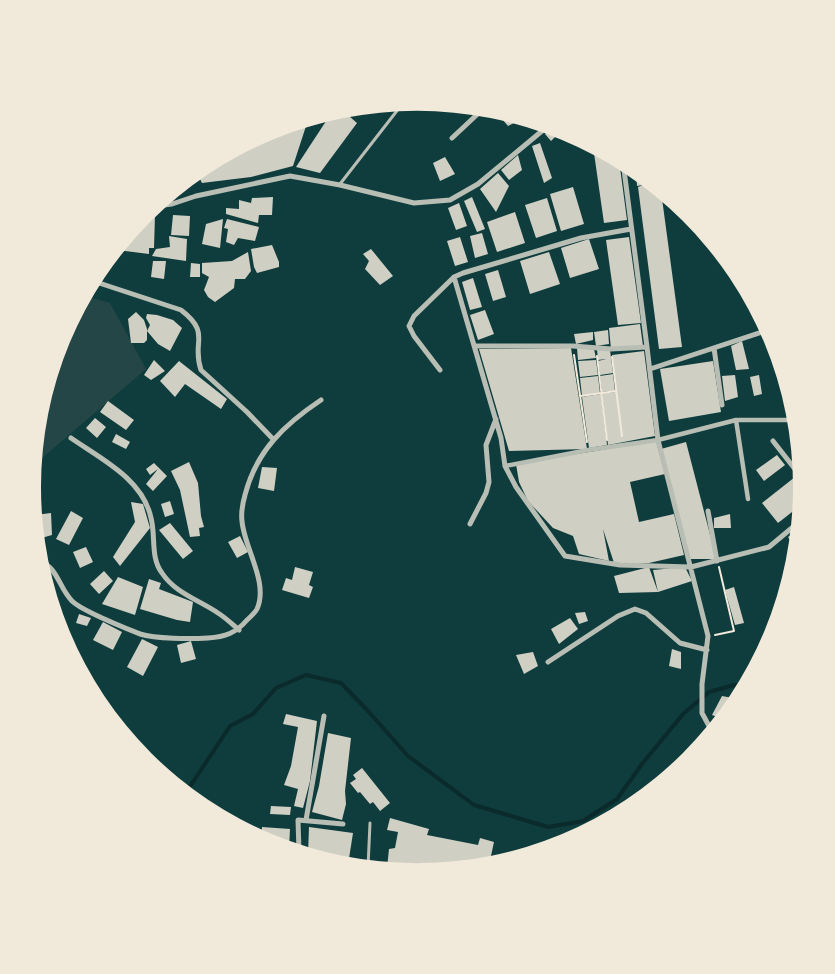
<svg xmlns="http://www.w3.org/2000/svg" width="835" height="974" viewBox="0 0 835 974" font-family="'Public Sans',sans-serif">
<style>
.green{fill:#244646}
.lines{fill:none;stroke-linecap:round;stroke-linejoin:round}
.stream{stroke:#0a2a2b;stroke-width:4}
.building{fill:#cfcfc3}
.path{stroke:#f1e9da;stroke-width:2}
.service{stroke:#b8beb3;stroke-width:3}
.pedestrian{stroke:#b8beb3;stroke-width:4.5}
.minor{stroke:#b8beb3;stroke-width:5}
</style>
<rect width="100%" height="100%" fill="#0f3d3e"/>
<path class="green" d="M85,296L110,303L146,369L35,464L40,412L62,339Z"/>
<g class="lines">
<path class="stream" d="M184,791L191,785L230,726L253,714L276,688L306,675L341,683L368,711L408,756L474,805L548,827L583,821L617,799L642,764L683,714L709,692L734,685L745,687"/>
</g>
<path class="building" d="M342,110L357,123L320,173L296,167L332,112Z
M497,111L518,117L520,120L508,126L496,112Z
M308,120L293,166L251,177L202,183L197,173L208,165L235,155Z
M552,129L556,136L551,141L545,134Z
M540,143L552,178L544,183L532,146Z
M593,146L619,160L627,220L604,223Z
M518,155L522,170L509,180L501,170Z
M445,157L455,174L440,181L433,163Z
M636,170L661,191L682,347L659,349L638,187L643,185L637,186Z
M498,173L509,186L496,212L480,189Z
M573,187L584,224L561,231L550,194Z
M273,197L272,215H259L258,223L226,214V208L239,209V200L251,203L252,198Z
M472,197L485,229L477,232L464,201Z
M547,198L557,231L536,238L525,205Z
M459,203L467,226L456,230L448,208Z
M515,212L525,243L497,252L487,222Z
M146,214L155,215L154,248H149V254L117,250L133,230L140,229L141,220Z
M173,215L190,216L189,236L171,235Z
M223,219L220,248L202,244L206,224Z
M227,219L259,227L255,241L238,238L234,245L226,242L228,229L224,228Z
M482,233L488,254L475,258L470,236Z
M169,236L187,239L186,261L152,256L156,249L170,247Z
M460,237L468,262L455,266L447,241Z
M629,237L641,323L618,325L606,240Z
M589,239L599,269L570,278L561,248Z
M272,245L279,262V267L257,273L254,267L251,249Z
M371,249L393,276L380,285L365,269L369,261L363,254Z
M248,252L251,271L245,279H235L234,288L215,302L208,297L204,290L209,277L202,273V263L232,261Z
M549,252L560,284L530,294L520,261Z
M153,261H166L164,279L151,277Z
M191,263L200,264V277H190Z
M498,270L506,297L493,301L485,274Z
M473,278L482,307L470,310L462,282Z
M485,310L494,334L478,340L470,315Z
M136,312L144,320L147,329V340L144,343H131L128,319Z
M147,314L157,315L173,320L182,328L170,351L158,344L147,331L150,325L146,318Z
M640,324L643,346L611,349L609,328Z
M608,330L609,344L596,346L594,332Z
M593,332V340L576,344L574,334Z
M742,341L749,369L736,370L731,346Z
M571,348L587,449L509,451L479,349Z
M577,348L594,349L596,358L578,360Z
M597,349L610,350L613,373L600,375L598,361L606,359L598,360Z
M644,351L655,436L608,445L602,393L616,392L612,355Z
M154,360L165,371L151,380L144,375Z
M596,360L598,375L580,377L578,361Z
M179,361L227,399L221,409L185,384L175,397L160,381Z
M713,361L721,412L669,421L660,369Z
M613,374L615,391L602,392L600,376Z
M735,375L738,397L725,401L722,376Z
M759,375L762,394L754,396L750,377Z
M598,376L600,393L582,396L580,378Z
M601,394L607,445L589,448L582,397Z
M108,401L134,420L126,430L100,412Z
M95,418L106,427L97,438L86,428Z
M116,434L130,442L126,449L112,442Z
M656,441L665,474L630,482L639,522L674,514L684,555L649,563H614L603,529L609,561L579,554L573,536L553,528L528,501L519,482L516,464Z
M686,442L714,550L716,559H690L661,449Z
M777,455L785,465L764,481L756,470Z
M189,462L198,483L201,516L204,527L199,528L200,536L190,537L180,490L171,471Z
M154,463L167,476L153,491L146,484L158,469L150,475L146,469Z
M262,467L277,468L274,491L258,488Z
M795,477L802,486L801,505L778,523L762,503Z
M170,501L174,514L165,517L161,504Z
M131,502L143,504L150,528L120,566L113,557L135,522Z
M71,511L83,518L69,545L56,539Z
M51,513L52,535L38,539L35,515Z
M730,514L731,528H714V518Z
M170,523L193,551L183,559L159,530Z
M798,530V531L796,549L788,537Z
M240,536L248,552L237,558L228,542Z
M86,547L93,562L80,568L73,552Z
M295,567L313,572L309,585L313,587L309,598L282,590L286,578L292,580Z
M649,567L658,592L653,570L685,567L692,581L658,592L619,593L614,576Z
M104,571L113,581L99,594L90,584Z
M118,577L143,587L135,615L102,604Z
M149,579L161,583L159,589L193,602L190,622L177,620L140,609Z
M49,585L55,605L54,609L47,586Z
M734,587L744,623L735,625L725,590Z
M585,612L588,621L579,624L575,613Z
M79,614L91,618L87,626L76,623Z
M570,618L578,629L559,644L551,629Z
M103,622L122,632L113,650L93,640Z
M142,639L158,647L143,676L127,667Z
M191,641L196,659L181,663L177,645Z
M672,649L681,652V669L669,666Z
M533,652L538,666L524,674L516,655Z
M722,696L738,699L723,719L712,715Z
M286,714L317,721L310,781L303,808L294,806L298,789L284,785L291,766L298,727L283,724Z
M328,733L351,738L345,791L346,804L342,820L312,812L319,786Z
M362,768L390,803L380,811L373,802L370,804L360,792L358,793L350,783L356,779L353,775Z
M271,806L291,807L290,815L270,814Z
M390,818L429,829L427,835L478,845L480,838L494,842L489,865L417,872L387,868L389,849L395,848L398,832L387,830Z
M262,827L290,829L289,849L280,846L279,838L261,837Z
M309,827L353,833L348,865L308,854Z"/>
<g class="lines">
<path class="path" d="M574,355L587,442
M597,356L607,440
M612,357L622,436
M581,396L616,391
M715,635L734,631L719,567"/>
<path class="service" d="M340,184L403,103
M368,867L370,823"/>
<path class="pedestrian" d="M736,420L748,499
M505,466L588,450L658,440L736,420H794"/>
<path class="minor" d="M452,138L483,109
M623,162L647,347L658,440L708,636L702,684V713L709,726L715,729
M156,206L172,204L196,196L290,176L340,185L414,203L450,200L478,184L548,126
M454,277L501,438L505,466L516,487L565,556L620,565L691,567L769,547L799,522
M93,281L181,310C212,334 191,341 201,370L247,412L273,439
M475,346H573L611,349L647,347
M714,348L722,405
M650,369L768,330
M440,370L414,336L409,326L414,316L454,277L463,273L581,238L631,229
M71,438C101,459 143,479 151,518C156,536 150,557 162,573C175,593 199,600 218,613C226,618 232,624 239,630
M773,441L802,478
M708,511L717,561
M470,524L486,493L489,482L486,445L496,419
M40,561C58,568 59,588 72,601C82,611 125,628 140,634C156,639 190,639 208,638C225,637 236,633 247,620C250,617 255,613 257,609C269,582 244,548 242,521C241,513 243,502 245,495C256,451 285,424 321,400
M548,662L618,616L635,609L646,613L680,643L707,650
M306,820L324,716
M299,851L298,820L343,824"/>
</g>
<path d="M0 0H835V974H0ZM41 487a376 376 0 1 1 752 0a376 376 0 1 1-752 0Z" fill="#f1e9da" fill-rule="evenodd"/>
</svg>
